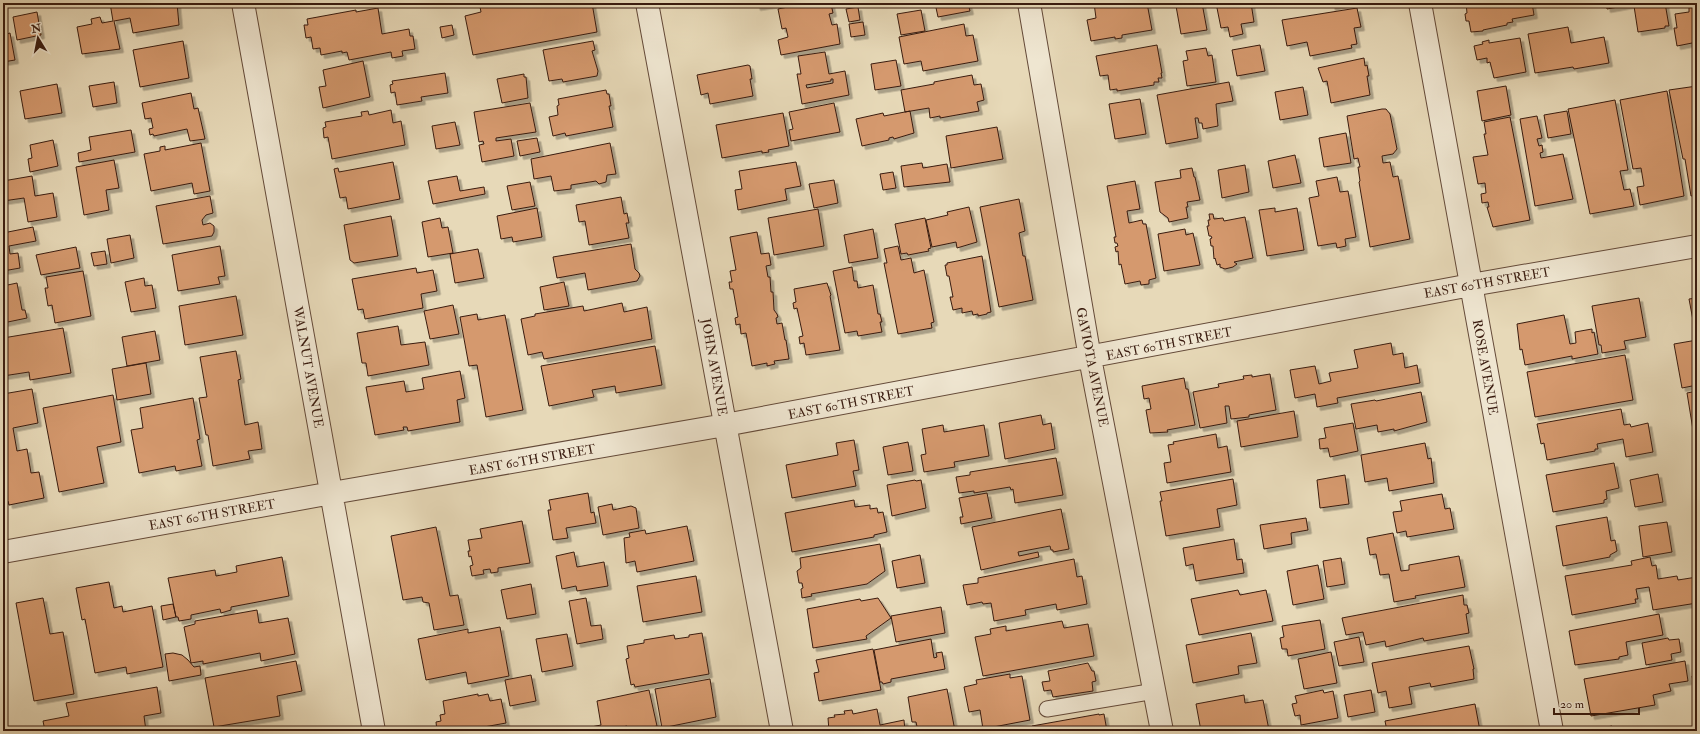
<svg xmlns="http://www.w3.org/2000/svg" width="1700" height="734" viewBox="0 0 1700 734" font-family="'IM FELL Double Pica',serif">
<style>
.building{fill:#d5996e;stroke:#391b0f;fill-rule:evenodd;filter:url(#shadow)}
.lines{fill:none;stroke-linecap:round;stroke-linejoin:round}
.service-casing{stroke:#644a39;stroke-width:17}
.minor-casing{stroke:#644a39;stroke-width:24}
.service{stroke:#efe6d1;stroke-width:15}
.minor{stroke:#efe6d1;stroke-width:22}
.labels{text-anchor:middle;stroke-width:4;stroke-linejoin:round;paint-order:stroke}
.street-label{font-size:13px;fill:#391b0f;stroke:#efe6d1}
</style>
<defs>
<filter id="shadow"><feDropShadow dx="3.5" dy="3.5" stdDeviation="0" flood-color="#0004"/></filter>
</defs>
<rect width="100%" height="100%" fill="#e7d9b8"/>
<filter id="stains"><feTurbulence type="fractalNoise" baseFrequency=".005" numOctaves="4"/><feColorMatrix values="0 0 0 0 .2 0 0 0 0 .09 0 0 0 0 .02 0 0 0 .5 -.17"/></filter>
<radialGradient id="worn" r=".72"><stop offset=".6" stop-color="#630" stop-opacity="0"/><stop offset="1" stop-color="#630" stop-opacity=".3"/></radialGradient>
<path class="building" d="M110,3H177L179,25L133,33L130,18L114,21L120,49L82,54L77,27L92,24L91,19L100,17L102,23L113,21Z
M503,3H592L597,32L473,55L465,16L481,12L480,7Z
M756,3H782L757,7Z
M808,3L831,4L833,13L829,14L832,25L837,24L840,44L781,55L778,40L788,37L786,28L782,29L778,9Z
M935,3H968L970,11L938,17Z
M1094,3H1147L1152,30L1122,35V38L1115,39V37L1091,41L1087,20L1096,18Z
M1193,3H1202L1207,30L1181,34L1176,6Z
M1216,3H1251L1254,22L1241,24L1243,34L1230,37L1228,27L1221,28Z
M1331,3H1351L1332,7Z
M1466,3H1532L1534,15L1512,19L1513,22L1507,23V25L1483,30V31L1471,32L1469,21H1466L1465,14L1467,13Z
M1606,3H1640L1607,9Z
M1653,3H1665L1669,26H1665V28L1638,32L1634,6Z
M1689,3H1697V42L1677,46L1674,28H1677L1675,14L1689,12Z
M858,7L860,20L849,22L846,9Z
M378,8L382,34L409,29L410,36H413L415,49L402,51L403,56L392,58L391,52L349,60L347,52L342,53V51L321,55L320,48L313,49L311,37L306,38L304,25H308L307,19L356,10V12Z
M1357,8L1361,27L1354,28L1357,44L1351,45L1352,48L1310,56L1307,42L1287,46L1282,20Z
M921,10L925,31L901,35L897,14Z
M37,12L41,35L17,40L13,17Z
M863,22L865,35L851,37L849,24Z
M964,24L966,36L973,35L978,61L923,71L921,61L904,64L899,37Z
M452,25L454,35L442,38L440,27Z
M1568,27L1571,43L1604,37L1609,63L1574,69L1573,67L1535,73L1528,34Z
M10,33L15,60L3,62V35Z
M1520,38L1526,72L1494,78L1490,62L1487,63V58L1477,60L1474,46L1483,44L1482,42L1489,40V43Z
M183,41L189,78L140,87L133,50Z
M593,41L595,50L592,51L598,71L597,76L563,82L562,79L549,81L543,50Z
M1157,45L1162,73H1161L1162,78H1158L1159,82H1154V85L1117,91V89L1110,90L1108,75L1100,76L1096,56Z
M1260,45L1265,71L1237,76L1232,50Z
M1206,48L1208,56L1212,55L1216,82L1187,86L1183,61L1188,60L1186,51Z
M825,52L829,74L845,71L849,95L802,104L797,74H801L798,56ZM831,79H833V83L807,88L806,85L831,81Z
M1364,58L1365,66L1367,65L1369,76H1367L1370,95L1331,103L1327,81L1323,82L1318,68Z
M896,60L901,86L875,90L871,64Z
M363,61L370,97L323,108L319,87L326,86L323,70Z
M748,65L750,66L752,79H750L753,96L710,104L708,93L701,95L697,75Z
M445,73L448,93L421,97L422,101L397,105L395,92L391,93L390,85L393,84L392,81Z
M524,74V77H526L528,98L502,103L497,79Z
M972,75L974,85L981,84L984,100L977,102L979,111L940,118V116L930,118L929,108L905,112L901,90L934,84V82Z
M114,82L117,103L93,107L89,86Z
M1229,82L1233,101L1216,104L1218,126L1203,129L1202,123H1199L1198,118H1195L1198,138L1166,144L1157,95Z
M57,84L62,113L25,119L20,91Z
M1506,86L1511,115L1482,121L1477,91Z
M1697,86V195L1691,196L1685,159H1683L1669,90Z
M1303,87L1308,115L1280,120L1275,92Z
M606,90L607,94H609L611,106H609L613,127L566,136L565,133L553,136L549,117L558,115L557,106L559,105L558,99Z
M1667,91L1684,196L1640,205L1637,187L1644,186L1641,168L1633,169L1620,100Z
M191,93L194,109L198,108L205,139L190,141L187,129L154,136L153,134L150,135L149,129L153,128L151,118L145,119L142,103Z
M1140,99L1146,134L1115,139L1109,104Z
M1615,100L1628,170L1620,171L1624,190L1630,189L1634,206L1590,214L1568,109Z
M530,103L536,132L496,138V141L511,139L514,156L482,162L479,145L484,144L483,141L479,142L474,112Z
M834,103L840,132L791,141L789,130L793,129L789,112Z
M1382,109H1386L1390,114L1397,149L1393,154L1382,156L1383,163L1390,162L1393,177L1398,176L1410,239L1370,247L1359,182L1360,181L1358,167H1360L1358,158L1354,159L1347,116Z
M391,110L393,123L401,121L405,145L332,159L328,137L324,138L323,128L326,127L325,122L362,116L361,112L368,111L369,115Z
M910,111L914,133L894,139L893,137L889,138V140L862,146L856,119L883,113L884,116Z
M1567,111L1571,134L1548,138L1544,115Z
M783,113L789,146L768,150L769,152L762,153V151L722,158L716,125Z
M1537,116L1542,138L1537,139L1539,146L1542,145L1543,152L1540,153L1541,158L1563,154L1573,199L1535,206L1520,119Z
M1510,117L1530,220L1493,227L1487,207H1489L1488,202L1482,203L1481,194L1486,193L1485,183L1478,184L1473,157L1488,155L1484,134H1486L1484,122Z
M455,122L460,145L436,149L432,126Z
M997,127L1003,159L951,168L946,136Z
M131,130L135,152L79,162L78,153L91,150L89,137Z
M1346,133L1351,163L1324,167L1319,138Z
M537,138L540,152L520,156L517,141Z
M53,140L58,166L30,172L28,159L32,158L30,145Z
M201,143L210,191L194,194L192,183L151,191L144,154L160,151V147L165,146V150Z
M610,143L616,174L607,175L606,182L599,184L596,181L571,185V189L554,191L551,176L534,179L531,159Z
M1295,155L1301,183L1273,188L1268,161Z
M114,160L119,188L106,190L109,210L84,215L76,167Z
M393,162L400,199L348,209L346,197L340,198L334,169L338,168L339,172Z
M796,162L801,186L785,189L787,200L738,210L735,190L742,189L739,171Z
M922,163L923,168L947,164L950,182L904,187L901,166Z
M1245,165L1249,192L1222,198L1218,170Z
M1192,168L1194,177H1195L1200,200L1187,202L1188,207H1186L1188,218L1169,222L1168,218L1160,212L1155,182L1181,178L1180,170Z
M893,172L896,188L883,190L880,174Z
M32,176L35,196L53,193L57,217L28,222L24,198L3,201V181Z
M457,176L460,191L484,187L485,194L433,204L428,181Z
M1337,177L1340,192L1348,191L1356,237L1345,239L1346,246L1337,248L1336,243L1318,246L1309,198L1319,196L1316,181Z
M834,180L838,203L814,208L809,184Z
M1135,181L1140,209L1127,211L1129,223L1142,220L1143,224H1146L1156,278L1149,280V284L1141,285L1140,281L1125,284L1121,264L1119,265L1118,251L1116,252L1115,247L1118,246L1117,243H1115L1114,237H1116L1107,186Z
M530,182L535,206L512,210L507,186Z
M210,196L213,213L206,215L202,220L203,225L210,223L214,226V232L212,236L163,244L156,206Z
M621,197L624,214L627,213L629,223H626L629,238L589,245L585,221L579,222L576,205Z
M1019,199L1025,231L1019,233L1023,256H1025L1033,300L999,307L980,207Z
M969,207L977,242L957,248L956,242L932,247L926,220L948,215L947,212Z
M537,208L542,237L513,242L512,237L501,239L497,216Z
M1275,208V212L1297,208L1304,250L1267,256L1259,210Z
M818,209L824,246L774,255L768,218Z
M1209,214H1213L1214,219L1223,218L1224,221L1245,217L1253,258L1234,262L1237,264L1233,267L1225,269L1220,267V264L1217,265L1215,258L1214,259L1213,246H1211L1210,239L1212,238L1211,236H1209L1207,226H1209L1208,220H1210Z
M391,216L398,256L354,263L350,260L344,225Z
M440,218L442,228L448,227L453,253L428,257L422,222Z
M925,218L931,248L928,249L929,251L908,255L907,253L901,254L895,224Z
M33,227L36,241L9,246L10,254L18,253L20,268L3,271V233Z
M873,229L878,258L849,263L844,235Z
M1185,229L1186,235L1193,233L1200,265L1164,271L1158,234Z
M757,232L761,254L769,253L771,265L766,266L768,277H770L771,292H773L774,310L777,314L778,317L776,318L777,324L782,323L785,340H786L789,359L774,361L775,364L767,366V363L752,366L746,333L741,334L740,324L736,325L735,318L738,317L733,289H730L729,282H732L730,271L736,270L730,237Z
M130,235L134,258L111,263L107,239Z
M631,244L635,269L639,273L640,276L637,281L588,290L585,273L557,278L553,257Z
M220,246L225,276L218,277L220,284L178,291L172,255Z
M898,246L901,260L911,258L914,273L924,270L934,322L931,323L932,328L898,334L884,263H887L884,249Z
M76,247L80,268L41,275L36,255Z
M478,249L484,278L455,283L450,254Z
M105,251L107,264L94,266L91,253Z
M982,256L991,312L987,313V314L978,316V314L973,315L972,311L962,313V308L953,310L950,297H953L949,276H947L945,265H947V263Z
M852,267L854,281H857L858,288L873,285L878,314H880L882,322H880L882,332L858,336L857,331L845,333L833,271Z
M416,268L417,273L433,270L437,291L421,294L423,308L365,319L363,309L358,310L352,279Z
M83,271L91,316L55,323L52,305L48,306L45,288H48L46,277Z
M144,278L145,286L152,285L156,308L131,312L125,282Z
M564,282L569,306L544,310L540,287Z
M17,283L22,310H25L27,318L3,323V286Z
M827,283L831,295L830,296L840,350L806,355L804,343L800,344L799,337L803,336L797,308L794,309L793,303L796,302L794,289Z
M236,296L243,335L185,345L179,306Z
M1639,298L1646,337L1624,341L1626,349L1602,353L1601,345H1599L1592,306Z
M1697,298V331H1695L1689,299Z
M622,303L624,312L647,307L652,339L544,359L542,352L528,355L521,319L535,316V314L583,306L584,311Z
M453,305L459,334L430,339L424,311Z
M477,314L478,320L505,315L523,410L486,417L477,365L469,366L460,317Z
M1564,315L1570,344L1576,343L1575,332L1592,329V333L1594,332L1598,354L1572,359V356L1525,365L1522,349L1520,350L1517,324Z
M398,326L401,345L425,342L429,365L368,376L366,363H362L357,333Z
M63,328L71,373L30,380L29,372L3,376V338Z
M155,331L160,360L127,366L122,337Z
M1697,340V385L1682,388L1674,344Z
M1391,343L1393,355L1403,353L1405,368L1417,365L1420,383L1337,398L1338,403L1317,407L1315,394L1295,398L1290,370L1315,366L1319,384L1331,381L1329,373L1358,368L1354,350Z
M655,346L662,385L616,393L615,386L592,390L594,397L549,406L541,366Z
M236,351L241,379L238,380L245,425L258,422L262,449L248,451L250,459L213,466L208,435H206L199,398L207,397L200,357Z
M1625,355L1633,400L1535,417L1527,372Z
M146,363L151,394L117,400L112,369Z
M460,371L465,398L457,400L460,422L408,431L407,427H403L404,430L375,435L366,387L404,381L406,392L424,389L422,378Z
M1270,374L1276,410L1249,415V417L1231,419L1229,406H1225L1227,423L1200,428L1193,392L1219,387L1218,384L1244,379L1243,376L1252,375V377Z
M1184,378L1186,389H1188L1195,425L1167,430L1168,432L1150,433L1146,410L1151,409L1149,398L1144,399L1142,386Z
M32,389L38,423L13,428L17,451L27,449L31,473L39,472L44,498L9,505L8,501L3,502V406L5,405L3,394Z
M1697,391V429L1693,430L1687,393Z
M1421,392L1427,422L1394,431V429L1378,432L1377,425L1356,429L1351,404L1375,400L1376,401Z
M113,395L121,442L97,447L104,483L59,492L43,408Z
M193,398L200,439L197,440L202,466L176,471L175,466L139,473L131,430L143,428L140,408Z
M1621,409L1624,425L1630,424L1631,427L1648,423L1653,452L1626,457L1623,439L1597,444L1598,449H1595V451L1547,460L1544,443L1541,444L1537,424Z
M1294,411L1298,437L1241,447L1237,421Z
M1041,415L1043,425L1051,423L1055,449L1005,459L999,423Z
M1353,423L1358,451L1330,457L1328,448L1320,449L1319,439L1326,438L1324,428Z
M943,425L944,432L984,425L989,456L954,462L955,467L924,472L921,455L926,454L922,429Z
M1216,434L1218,448L1227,446L1231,472L1167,483L1164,463L1171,462L1168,445L1174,444L1173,442Z
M854,440L859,470L853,471L856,486L792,498L786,465L838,455L836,443Z
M908,442L913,471L888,475L883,447Z
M1425,443L1428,459L1431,458L1434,483L1389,491L1387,478L1365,482L1361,455Z
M1056,458L1063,495L1015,503L1013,489L1011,490L1010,487L974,493V491L959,493L956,477L970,475V472Z
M1614,463L1619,488L1606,491L1607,499L1604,500V503L1553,512L1546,475Z
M1658,474L1663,502L1635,507L1630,480Z
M1345,475L1349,504L1320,508L1317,480Z
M1233,479L1237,505L1217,509L1220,527L1166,536L1160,501H1162L1160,492Z
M915,480L916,481L921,480L926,508L892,516L887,485Z
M588,493L591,513L594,512L596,523L566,528L568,538L553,540L548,510H551L549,500Z
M987,493L992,518L961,524L960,517H963L959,498Z
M1442,494L1445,509L1450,508L1454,529L1407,537L1406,531L1397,533L1393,512L1402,511L1400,501Z
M854,500L855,507L870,505V509L877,508L878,513L883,512L887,532L874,535V537L792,552L785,513Z
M612,504L613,510L631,506L636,508L639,528L603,535L598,507Z
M1061,509L1069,549L1053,552V550H1051L1050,546L1018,552L1019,556L1038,552L1039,557L981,570L972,527Z
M1607,517L1611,541L1615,540L1617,551L1610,555V557L1563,566L1556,526Z
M1306,518L1308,530L1291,533L1292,544L1264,549L1260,525Z
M522,521L530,563L498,568V572L491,573L490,569L483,570L484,574L472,576L470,566L473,565L471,556L469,557L468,551H470L468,540L482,538L480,529Z
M1667,522L1672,552L1643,557L1639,526Z
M687,526L694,561L637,572L635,561L626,563L624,538L630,537L629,533L645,530L646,534Z
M436,527L450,596L458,595L464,625L434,630L429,603L423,602L422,597L403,600L391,536Z
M1393,533L1401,571L1409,570V565L1459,556L1465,587L1415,596L1416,598L1394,602L1389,574L1380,575L1376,554L1370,555L1367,538Z
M1234,539L1237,560L1242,559L1244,573L1196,581L1193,564L1186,566L1183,548Z
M880,544L885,571L867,584L811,594L812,596L802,598L801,589L803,588L802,583H799L797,571L801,568L800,558Z
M574,552L577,567L604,562L608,586L577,591L576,586L562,589L556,556Z
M920,555L925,583L897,588L892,561Z
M282,557L289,596L231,607V610L221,613L220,609L191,615V619L179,621L178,617H176L168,578L215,570L216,576L237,572L236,566Z
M1650,557L1652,566L1656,565L1658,579L1677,576L1678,580L1697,577V603L1653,610L1649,587L1636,589L1638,599H1635L1636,603L1572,615L1565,576L1632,565L1631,561Z
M1341,558L1345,584L1327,587L1323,561Z
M1074,559L1077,577L1082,576L1087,604L1057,610L1056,604L1025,610L1026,615L994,621L991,603L983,604L982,602L967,605L963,585L978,583V578Z
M1318,565L1324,599L1293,605L1287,571Z
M696,576L702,612L643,622L637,586Z
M109,582L114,608L122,606L123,612L152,606L163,667L127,674L126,667L95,673L85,619L82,620L76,588Z
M531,584L536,614L507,619L501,590Z
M1238,590L1240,595L1266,590L1273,621L1199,635L1191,599Z
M1463,595L1464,605H1467L1469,613L1466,614L1469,633L1424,641L1423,638L1386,647L1385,641L1366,645L1363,632L1346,635L1342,618Z
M43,598L50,634L63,632L74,694L34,701L16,603Z
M586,598L591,626L601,625L603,639L577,644L569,601Z
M878,598L891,618L866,636L867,639L813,648L807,609L860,599L861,601Z
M173,604L176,617L163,620L161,606Z
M941,607L945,633L896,642L891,616Z
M257,610L259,623L288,618L295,654L261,661L260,653L203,664V661L191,663L184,627L195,624V621Z
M1659,614L1663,635L1626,642L1628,655L1619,657V659L1575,665L1569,631Z
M1320,620L1325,649L1288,656L1287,649H1282L1280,638L1284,637L1282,626Z
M1062,621L1064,628L1088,624L1094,656L983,676L975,637L991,634L990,629L1006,626V631Z
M500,627L509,676L468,684L466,672L426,680L418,639L468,629V633Z
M702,633L709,674L635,687L634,684L631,685L626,659L629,658L627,646L644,643V640L674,635L675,639L689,637V635Z
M1251,633L1257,663L1238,666L1239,674L1193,683L1186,645Z
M567,634L573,666L542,672L536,639Z
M1359,637L1364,662L1339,666L1334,642Z
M1668,638L1669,640L1679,639L1681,652L1671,654L1672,660L1646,665L1642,643Z
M931,639L934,658L937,657L936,653L942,652L945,669L891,679V682L883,684L882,682H880L874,650Z
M1469,646L1474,669H1473L1474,679L1431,687L1430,683L1409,687L1412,704L1389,708L1386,691L1378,693L1372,663Z
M873,649L881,690L819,701L814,673L819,672L816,660Z
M1331,652L1337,683L1304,689L1298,659Z
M173,653L182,655L188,660L194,667L200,666L201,675L169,681L165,654Z
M296,661L302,691L277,696L280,716L214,727L205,678Z
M1685,661L1688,681L1669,684L1671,691L1653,695L1655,705L1591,716L1584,679Z
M1088,663L1092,671H1094L1096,681L1092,682L1093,691L1053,697L1051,690L1044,691L1042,682L1050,681L1048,671Z
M1010,674V678L1022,676L1030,720L983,729L980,710L969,712L964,687L977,684L976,680Z
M531,675L536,701L510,706L505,680Z
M1692,676H1697V706Z
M710,679L716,717L662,728L655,689Z
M157,687L161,713L144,716L146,731H45L43,721L69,716L66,703Z
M947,689L955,731H918L916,722H912L908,697Z
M649,690L657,726L633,731H628L627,726L617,728L618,731H587L586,728L601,725L597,701Z
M1323,690L1324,693L1333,691L1338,718L1301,725L1300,715L1295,716L1292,704L1297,703L1295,696Z
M1371,690L1375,712L1348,717L1344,695Z
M478,694V696L488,694L490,701L501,699L506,723L484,727L485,730L479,731H437L436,722L441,721L440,715L445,714L443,701Z
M1244,695L1245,703L1263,700L1269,730L1261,731H1201L1196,704Z
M1475,704L1480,731H1387L1385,721Z
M877,709L880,725L904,720L905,731H829L828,718L835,717L834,715L845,714L844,711L852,710L853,714Z
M1099,714V715L1104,714L1107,731H1033L1032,726Z
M1612,726L1614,731L1626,728V731H1585Z"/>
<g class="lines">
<defs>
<path id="service" d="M1047,709L1155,691"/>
<path id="minor" d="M243,3L374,731
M647,3L782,731
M1029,3L1090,358L1162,731
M1420,3L1552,731
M3,552L332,493L725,425L1471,285L1697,246"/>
</defs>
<use href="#service" class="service-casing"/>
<use href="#minor" class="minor-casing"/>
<use href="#service" class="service"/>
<use href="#minor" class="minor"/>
</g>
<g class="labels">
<g class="street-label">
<text transform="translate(1487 282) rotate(-10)" y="5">EAST 60TH STREET</text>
<text transform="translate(1169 343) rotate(-11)" y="5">EAST 60TH STREET</text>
<text transform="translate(309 367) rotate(80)" y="5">WALNUT AVENUE</text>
<text transform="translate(715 367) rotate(80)" y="5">JOHN AVENUE</text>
<text transform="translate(1093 367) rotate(79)" y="5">GAVIOTA AVENUE</text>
<text transform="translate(1486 367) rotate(80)" y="5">ROSE AVENUE</text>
<text transform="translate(851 402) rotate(-11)" y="5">EAST 60TH STREET</text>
<text transform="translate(532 459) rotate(-10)" y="5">EAST 60TH STREET</text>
<text transform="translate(212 514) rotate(-10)" y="5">EAST 60TH STREET</text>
</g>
</g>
<rect width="1700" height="734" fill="none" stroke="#e7d9b8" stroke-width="16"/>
<rect x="4" y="4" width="1692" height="726" fill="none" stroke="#391b0f" stroke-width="2"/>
<rect x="8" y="8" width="1684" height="718" fill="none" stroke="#391b0f"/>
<g transform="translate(38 38) rotate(350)" stroke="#efe6d1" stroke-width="3" paint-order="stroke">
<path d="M0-3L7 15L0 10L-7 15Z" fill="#391b0f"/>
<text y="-6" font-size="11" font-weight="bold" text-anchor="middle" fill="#391b0f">N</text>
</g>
<path d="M1554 708v6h85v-6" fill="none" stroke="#391b0f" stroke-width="2"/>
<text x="1560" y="708" font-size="12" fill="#391b0f" stroke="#efe6d1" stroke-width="3" paint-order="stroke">20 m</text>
<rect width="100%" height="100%" filter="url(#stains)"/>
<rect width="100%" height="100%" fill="url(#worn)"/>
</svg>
